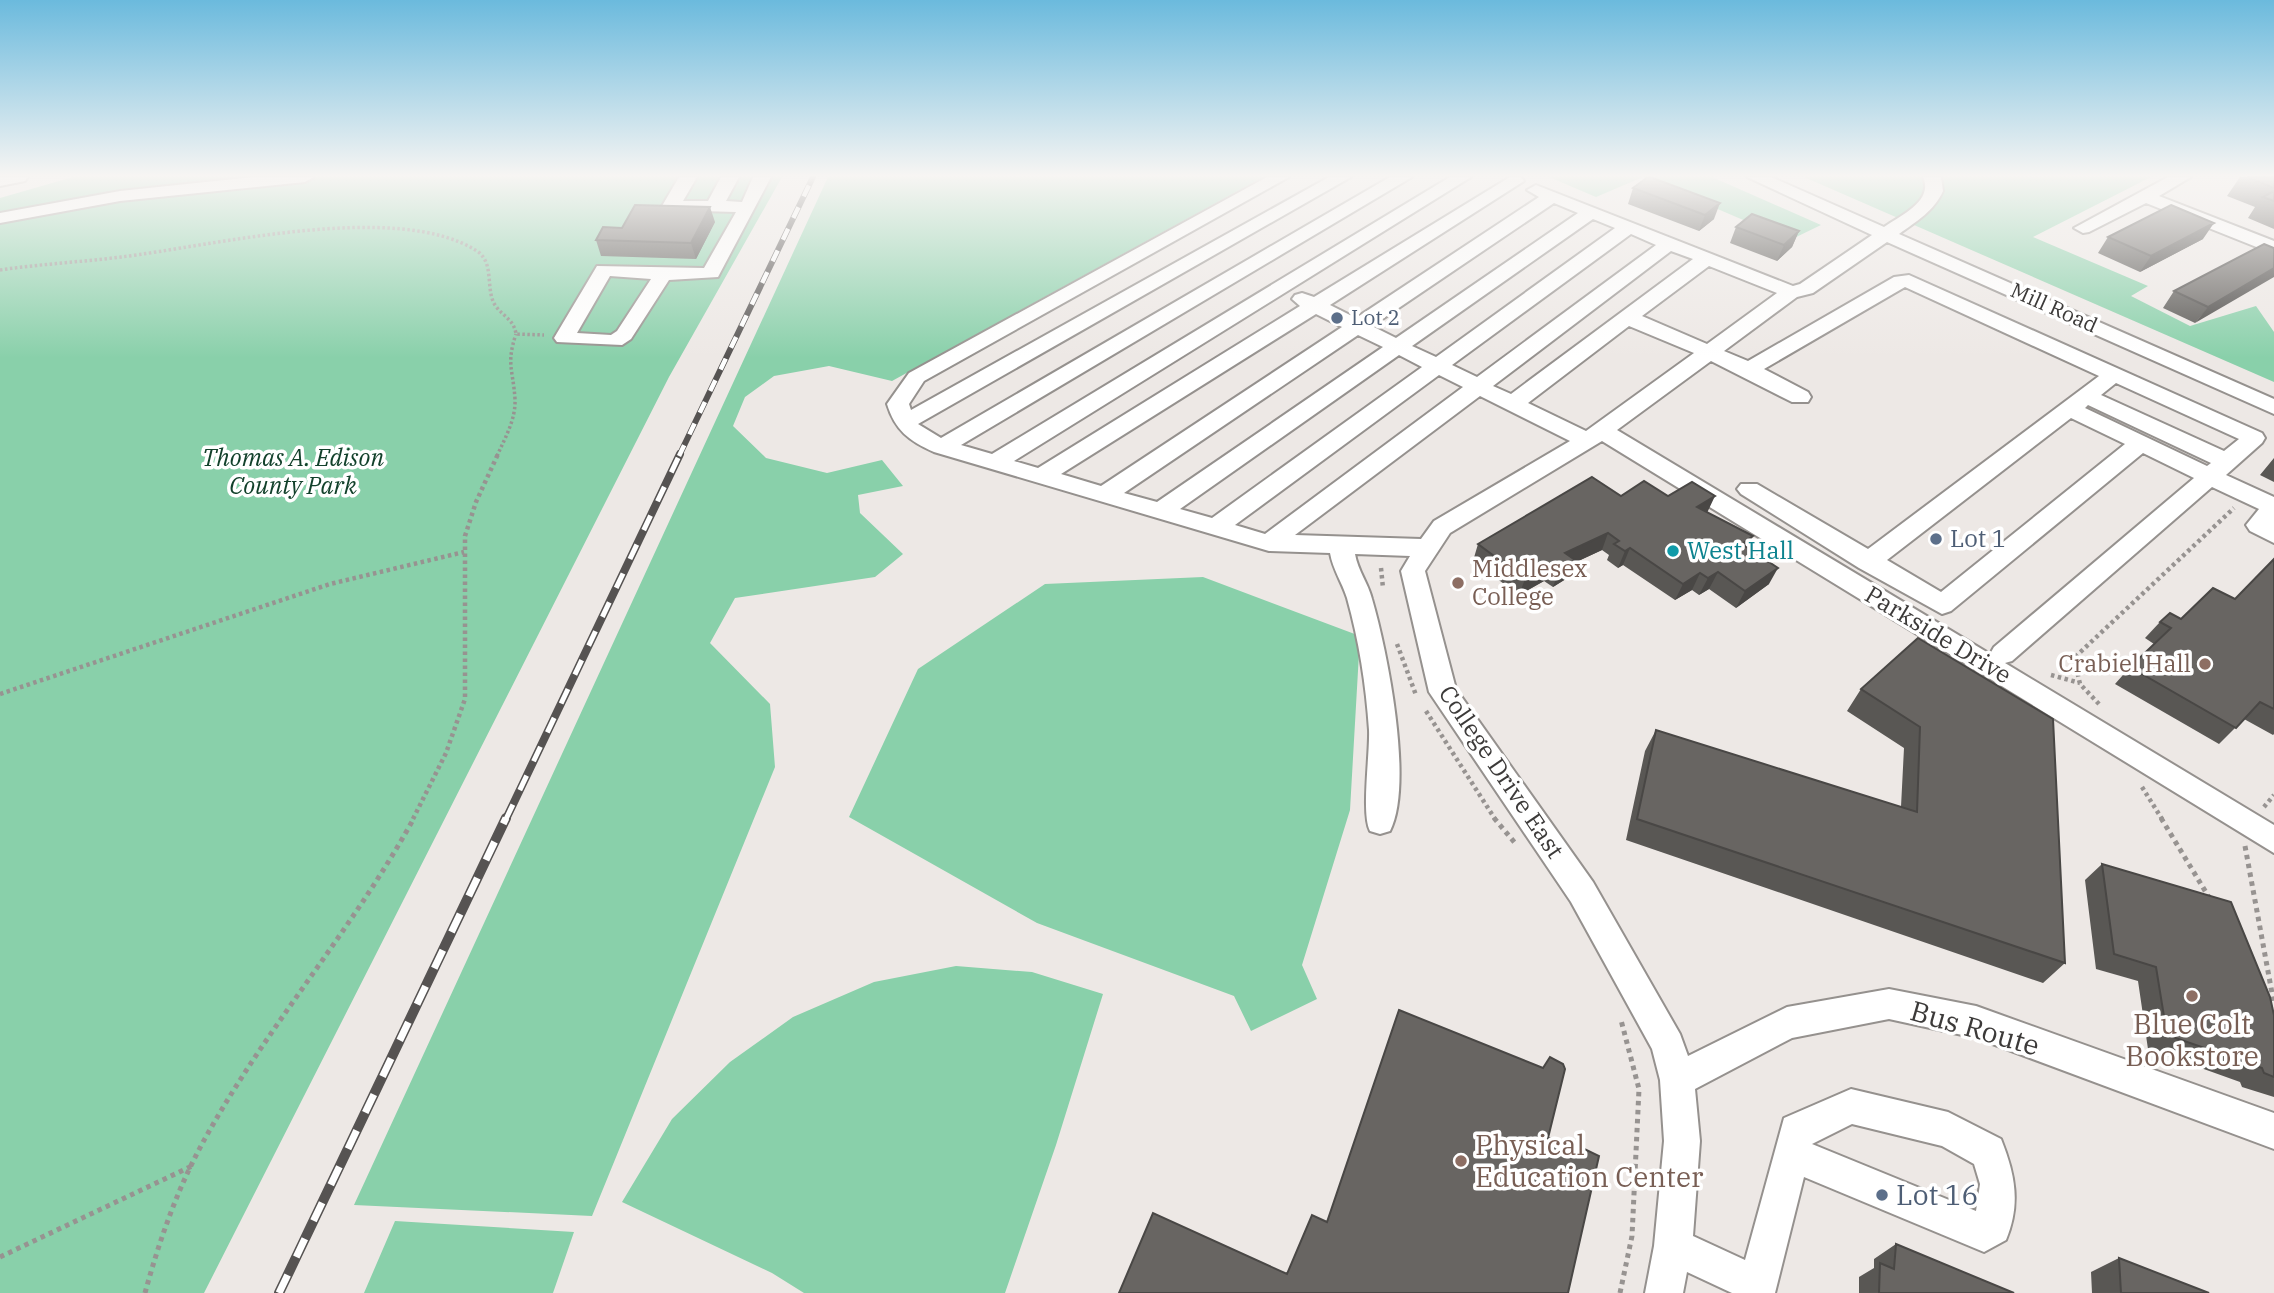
<svg xmlns="http://www.w3.org/2000/svg" width="2274" height="1293" viewBox="0 0 2274 1293" font-family="'IBM Plex Serif',serif">
<style>
.green{fill:#89d0aa}
.lines{fill:none;stroke-linecap:round;stroke-linejoin:round}
.minor-casing{stroke:#95918e;stroke-width:4}
.path-far2{stroke:#979391;stroke-width:3.5;stroke-dasharray:2.5 2.5;stroke-linecap:butt}
.path-far1{stroke:#979391;stroke-width:4.5;stroke-dasharray:3.5 3.5;stroke-linecap:butt}
.path{stroke:#979391;stroke-width:5;stroke-dasharray:4.5 4.5;stroke-linecap:butt}
.minor{fill:#fff;fill-rule:evenodd}
.rail-far2-casing{stroke:#565352;stroke-width:6}
.rail-far1-casing{stroke:#565352;stroke-width:8}
.rail-casing{stroke:#565352;stroke-width:10}
.rail-far2{stroke:#fff;stroke-width:4.5;stroke-dasharray:12;stroke-linecap:butt}
.rail-far1{stroke:#fff;stroke-width:5;stroke-dasharray:16;stroke-linecap:butt}
.rail{stroke:#fff;stroke-width:7;stroke-dasharray:20;stroke-linecap:butt}
.wall{fill:#595754}
.shaded-wall{fill:#494745}
.building{fill:#686562;stroke:#494745;stroke-width:2}
.service-dot{fill:#5c6f8a;stroke:#fff;stroke-width:2.5}
.culture-dot{fill:#0f9aa8;stroke:#fff;stroke-width:2.5}
.education-dot{fill:#8d6e63;stroke:#fff;stroke-width:2.5}
.labels{text-anchor:middle;stroke-width:7;stroke-linejoin:round;paint-order:stroke}
.far-street-label{font-size:21px;fill:#3c3a39;stroke:#fff}
.far-service-label{font-size:21px;fill:#4e5e75;stroke:#fff;text-anchor:start}
.park-label{font-size:24px;font-style:italic;fill:#12412b;stroke:#fff}
.service-label{font-size:24px;fill:#4e5e75;stroke:#fff;text-anchor:start}
.culture-label{font-size:24px;fill:#0d838f;stroke:#fff;text-anchor:start}
.education-label{font-size:24px;fill:#785e54;stroke:#fff;text-anchor:start}
.street-label{font-size:24px;fill:#3c3a39;stroke:#fff}
.near-education-label{font-size:28px;fill:#785e54;stroke:#fff}
.near-street-label{font-size:28px;fill:#3c3a39;stroke:#fff}
.near-service-label{font-size:28px;fill:#4e5e75;stroke:#fff;text-anchor:start}
</style>
<rect width="100%" height="100%" fill="#ede8e5"/>
<path class="green" d="M73,177H782L669,377L204,1293H0V198Z
M828,177H1263L892,381L829,366L774,376L745,397L733,426L766,458L827,473L882,460L903,486L858,495L860,513L903,554L875,577L735,598L710,643L770,704L775,767L592,1216L354,1205Z
M1549,177H1712L1821,225L1790,240L1643,177L1596,197Z
M1804,177H2151L2033,237L2148,286L2131,296L2190,326L2256,306L2274,332V382Z
M1203,577L1360,636L1350,810L1302,965L1317,999L1251,1031L1234,996L1037,923L849,817L918,669L1045,584Z
M956,966L1032,972L1103,994L1056,1145L1005,1293H804L772,1273L622,1202L672,1119L730,1062L793,1017L874,982Z
M395,1221L574,1232L553,1293H364Z"/>
<g class="lines">
<defs>
<path id="minor" d="M0,177H28L25,181L0,186Z
M253,177H314L305,182L120,201L0,223V213L120,191Z
M679,177H697L683,201H708L721,177H739L726,201L742,202L753,177H771L718,277L669,280L631,339L622,345L557,342L554,338L597,266L704,268L736,212L665,210L662,206ZM610,276L651,279L617,331L611,335L577,333Z
M1267,177H1289L924,381L909,404L911,410L1329,177H1351L918,424L941,438L1390,177H1412L961,445L992,454L1450,177H1471L1014,461L1038,468L1300,306L1292,299L1295,295L1302,293L1314,297L1510,177H1521L1524,181L1330,305L1356,318L1539,197L1527,190L1536,185L1793,286L1800,284L1872,235L1747,177H1771L1884,227C1900,216 1934,201 1923,177H1941L1943,191C1934,211 1917,221 1899,234L2274,399V414L1887,242L1813,293L1797,297L1724,351L1748,361L1894,277L1909,275L2262,433L2265,438L2262,443L2226,475L2274,497V543L2250,531L2246,525L2259,509L2212,487L2012,661L2005,663L2274,825V853L1602,441L1450,533L1425,571L1456,689L1593,882L1680,1034L1688,1056L1787,1007L1889,989L1976,1006L2274,1113V1149L1976,1038L1889,1019L1792,1038L1695,1089L1700,1141L1693,1236L1745,1260L1784,1118L1851,1089L1948,1112L2001,1139C2015,1174 2021,1204 2006,1240L1984,1252L1804,1177L1775,1293H1732L1687,1272L1683,1293H1645L1654,1246L1664,1141L1660,1080L1652,1049L1571,902L1429,692L1401,571L1410,556L1355,554C1358,571 1368,583 1372,599C1387,650 1414,784 1390,831L1380,834L1370,831C1361,814 1370,754 1369,730C1366,685 1359,641 1347,598C1342,582 1333,570 1330,553L1269,551L934,452C909,441 895,430 887,404L909,373ZM1554,203L1578,213L1396,338L1372,326ZM1593,219L1615,228L1436,357L1412,346ZM1631,234L1656,245L1477,377L1452,365ZM1671,251L1693,259L1511,394L1493,386ZM1709,266L1777,293L1707,344L1642,316ZM1905,287L2099,376L1868,549L1757,484H1741L1737,489L1741,494L1859,568L1942,614L1951,611L2143,453L2194,478L1994,647L1990,654L1617,430L1711,361L1792,402H1808L1811,397L1808,392L1764,369ZM1316,314L1342,327L1101,486L1061,474ZM1629,326L1694,353L1586,431L1528,403ZM1358,335L1383,347L1157,502L1124,493ZM1399,355L1422,367L1212,518L1180,509ZM1439,375L1463,387L1265,534L1235,525ZM2116,383L2239,439L2224,451L2101,395ZM1480,396L1570,441L1434,521L1421,539L1295,535ZM2088,405L2211,463L2207,466L2085,408ZM2071,418L2125,444L1941,592L1887,560ZM1852,1124L1942,1146L1974,1164L1980,1184L1976,1211L1812,1144Z
M2168,177H2191L2159,196L2274,241V254L2146,203L2089,232L2083,233L2074,228Z"/>
</defs>
<use href="#minor" class="minor-casing"/>
<path class="path-far2" d="M0,270C40,264 81,262 121,257C212,246 397,200 477,251C495,263 485,289 495,305C502,316 514,319 516,334L544,335
M497,456C505,438 516,419 515,399C513,369 506,364 516,334"/>
<path class="path-far1" d="M1381,568L1383,588
M1397,644L1416,695
M2051,675L2080,683
M0,694L330,584L464,552
M2099,704L2080,684L2074,658L2234,508
M1426,711L1495,819
M2142,787L2162,819
M2264,807L2274,795
M413,819L446,753L465,699V536L476,502L498,454"/>
<path class="path" d="M1494,818L1515,843
M2161,818L2210,899
M2245,846L2274,1004
M0,1257L192,1166
M145,1293C160,1238 179,1184 207,1135C269,1024 353,929 414,818
M1620,1293L1632,1236L1639,1089L1621,1020"/>
<use href="#minor" class="minor"/>
<defs>
<path id="rail-far2" d="M679,456L813,177"/>
<path id="rail-far1" d="M506,819L680,454"/>
<path id="rail" d="M279,1293L506,818"/>
</defs>
<use href="#rail-far2" class="rail-far2-casing"/>
<use href="#rail-far1" class="rail-far1-casing"/>
<use href="#rail" class="rail-casing"/>
<use href="#rail-far2" class="rail-far2"/>
<use href="#rail-far1" class="rail-far1"/>
<use href="#rail" class="rail"/>
</g>
<path class="wall" d="M1648,177L1714,219L1699,231L1628,204L1633,188Z
M2240,177H2274V229L2248,218L2255,207L2227,196Z
M715,222L696,259L601,256L596,240L622,228Z
M1736,227L1799,231L1792,247L1777,261L1730,243Z
M2108,237L2203,239L2140,272L2098,253Z
M2264,244L2195,323L2163,308L2174,291Z
M2274,458V482L2260,475Z
M1668,496L1707,512L1747,548L1769,584L1736,608L1709,589L1699,595L1692,590L1675,600L1623,565L1618,568L1607,560L1609,555L1602,550L1574,563L1569,577L1553,587L1544,581L1519,595L1473,561L1478,544Z
M2274,559V734L2273,735L2244,719L2219,744L2115,684L2130,667L2154,644L2145,638L2160,622L2181,619L2235,599Z
M1918,638L2065,963L2043,983L1626,840L1645,751L1656,730L1901,807L1904,748L1847,711L1861,689Z
M2102,864L2274,1015V1097L2242,1087L2240,1082L2148,1049L2138,981L2096,969L2085,880Z
M1896,1244L2014,1293H1859V1277L1874,1268V1259Z
M2119,1258L2209,1293H2092L2091,1272Z"/>
<path class="shaded-wall" d="M1720,203L1714,219L1699,231L1705,215Z
M710,207L715,222L696,259L691,243Z
M2214,223L2203,239L2140,272L2151,256Z
M1799,231L1792,247L1777,261L1784,245Z
M2274,268V277L2195,323L2208,307Z
M1715,496L1707,513L1697,507Z
M1608,533L1602,550L1574,563L1569,577L1553,587L1565,553Z
M1753,536L1745,552L1742,544Z
M1630,548L1623,565L1618,568L1625,551Z
M1550,564L1544,581L1519,595L1525,579Z
M1778,568L1769,584L1736,608L1745,591Z
M1718,572L1709,589L1699,595L1708,578Z
M1700,573L1692,590L1675,600L1683,584Z"/>
<path class="building" d="M1648,177H1650L1720,203L1705,215L1633,188Z
M2247,177H2274V188Z
M2274,191V201L2263,197Z
M635,205L710,207L691,243L596,240L603,227L622,228Z
M2171,205L2214,223L2151,256L2108,237Z
M1752,214L1799,231L1784,245L1736,227Z
M2264,244L2274,248V268L2208,307L2174,291Z
M1592,477L1621,496L1644,481L1668,496L1692,482L1715,496L1697,507L1753,536L1742,544L1778,568L1745,591L1718,572L1708,578L1700,573L1683,584L1630,548L1625,551L1614,544L1619,541L1608,533L1565,553L1575,560L1559,571L1550,564L1525,579L1478,544Z
M2274,559V709L2260,702L2236,728L2130,667L2171,628L2160,622L2170,613L2181,619L2213,588L2235,599Z
M1918,638L2053,719L2065,963L1637,819L1656,730L1917,812L1920,727L1861,689Z
M2102,864L2231,902L2270,997L2274,1015V1077L2264,1073L2262,1068L2167,1035L2156,967L2114,954Z
M1399,1010L1543,1068L1550,1057L1563,1064L1565,1069L1548,1138L1570,1142L1599,1156L1568,1293H1119L1153,1213L1287,1274L1312,1215L1327,1222Z
M1896,1244L2014,1293H1879L1880,1263L1894,1269Z
M2119,1258L2209,1293H2121Z"/>
<linearGradient id="sky" x2="0" y2="1"><stop stop-color="#6bbadd"/><stop offset="0.49" stop-color="#f7f5f3"/><stop offset="1" stop-color="#f7f5f3" stop-opacity="0"/></linearGradient>
<rect width="2274" height="358" fill="url(#sky)"/>
<g class="service-dot">
<circle cx="1337" cy="318" r="7"/>
<circle cx="1936" cy="539" r="7"/>
<circle cx="1882" cy="1195" r="7"/>
</g>
<circle class="culture-dot" cx="1673" cy="551" r="7"/>
<g class="education-dot">
<circle cx="1458" cy="583" r="7"/>
<circle cx="2205" cy="664" r="7"/>
<circle cx="2192" cy="996" r="7"/>
<circle cx="1461" cy="1161" r="7"/>
</g>
<g class="labels">
<g class="far-street-label">
<text transform="translate(2054 308) rotate(24)" y="7">Mill Road</text>
</g>
<g class="far-service-label">
<text x="1351" y="325">Lot 2</text>
</g>
<g class="park-label">
<text x="293" y="466">Thomas A. Edison<tspan x="293" dy="28">County Park</tspan></text>
</g>
<g class="service-label">
<text x="1950" y="547">Lot 1</text>
</g>
<g class="culture-label">
<text x="1687" y="559">West Hall</text>
</g>
<g class="education-label">
<text x="1472" y="577">Middlesex<tspan x="1472" dy="28">College</tspan></text>
<text x="2191" y="672" text-anchor="end">Crabiel Hall</text>
</g>
<g class="street-label">
<text transform="translate(1938 635) rotate(31)" y="8">Parkside Drive</text>
<text transform="translate(1501 772) rotate(56)" y="8">College Drive East</text>
</g>
<g class="near-education-label">
<text x="2192" y="1034">Blue Colt<tspan x="2192" dy="32">Bookstore</tspan></text>
<text x="1475" y="1155" text-anchor="start">Physical<tspan x="1475" dy="32">Education Center</tspan></text>
</g>
<g class="near-street-label">
<text transform="translate(1975 1028) rotate(16)" y="10">Bus Route</text>
</g>
<g class="near-service-label">
<text x="1896" y="1205">Lot 16</text>
</g>
</g>
</svg>
